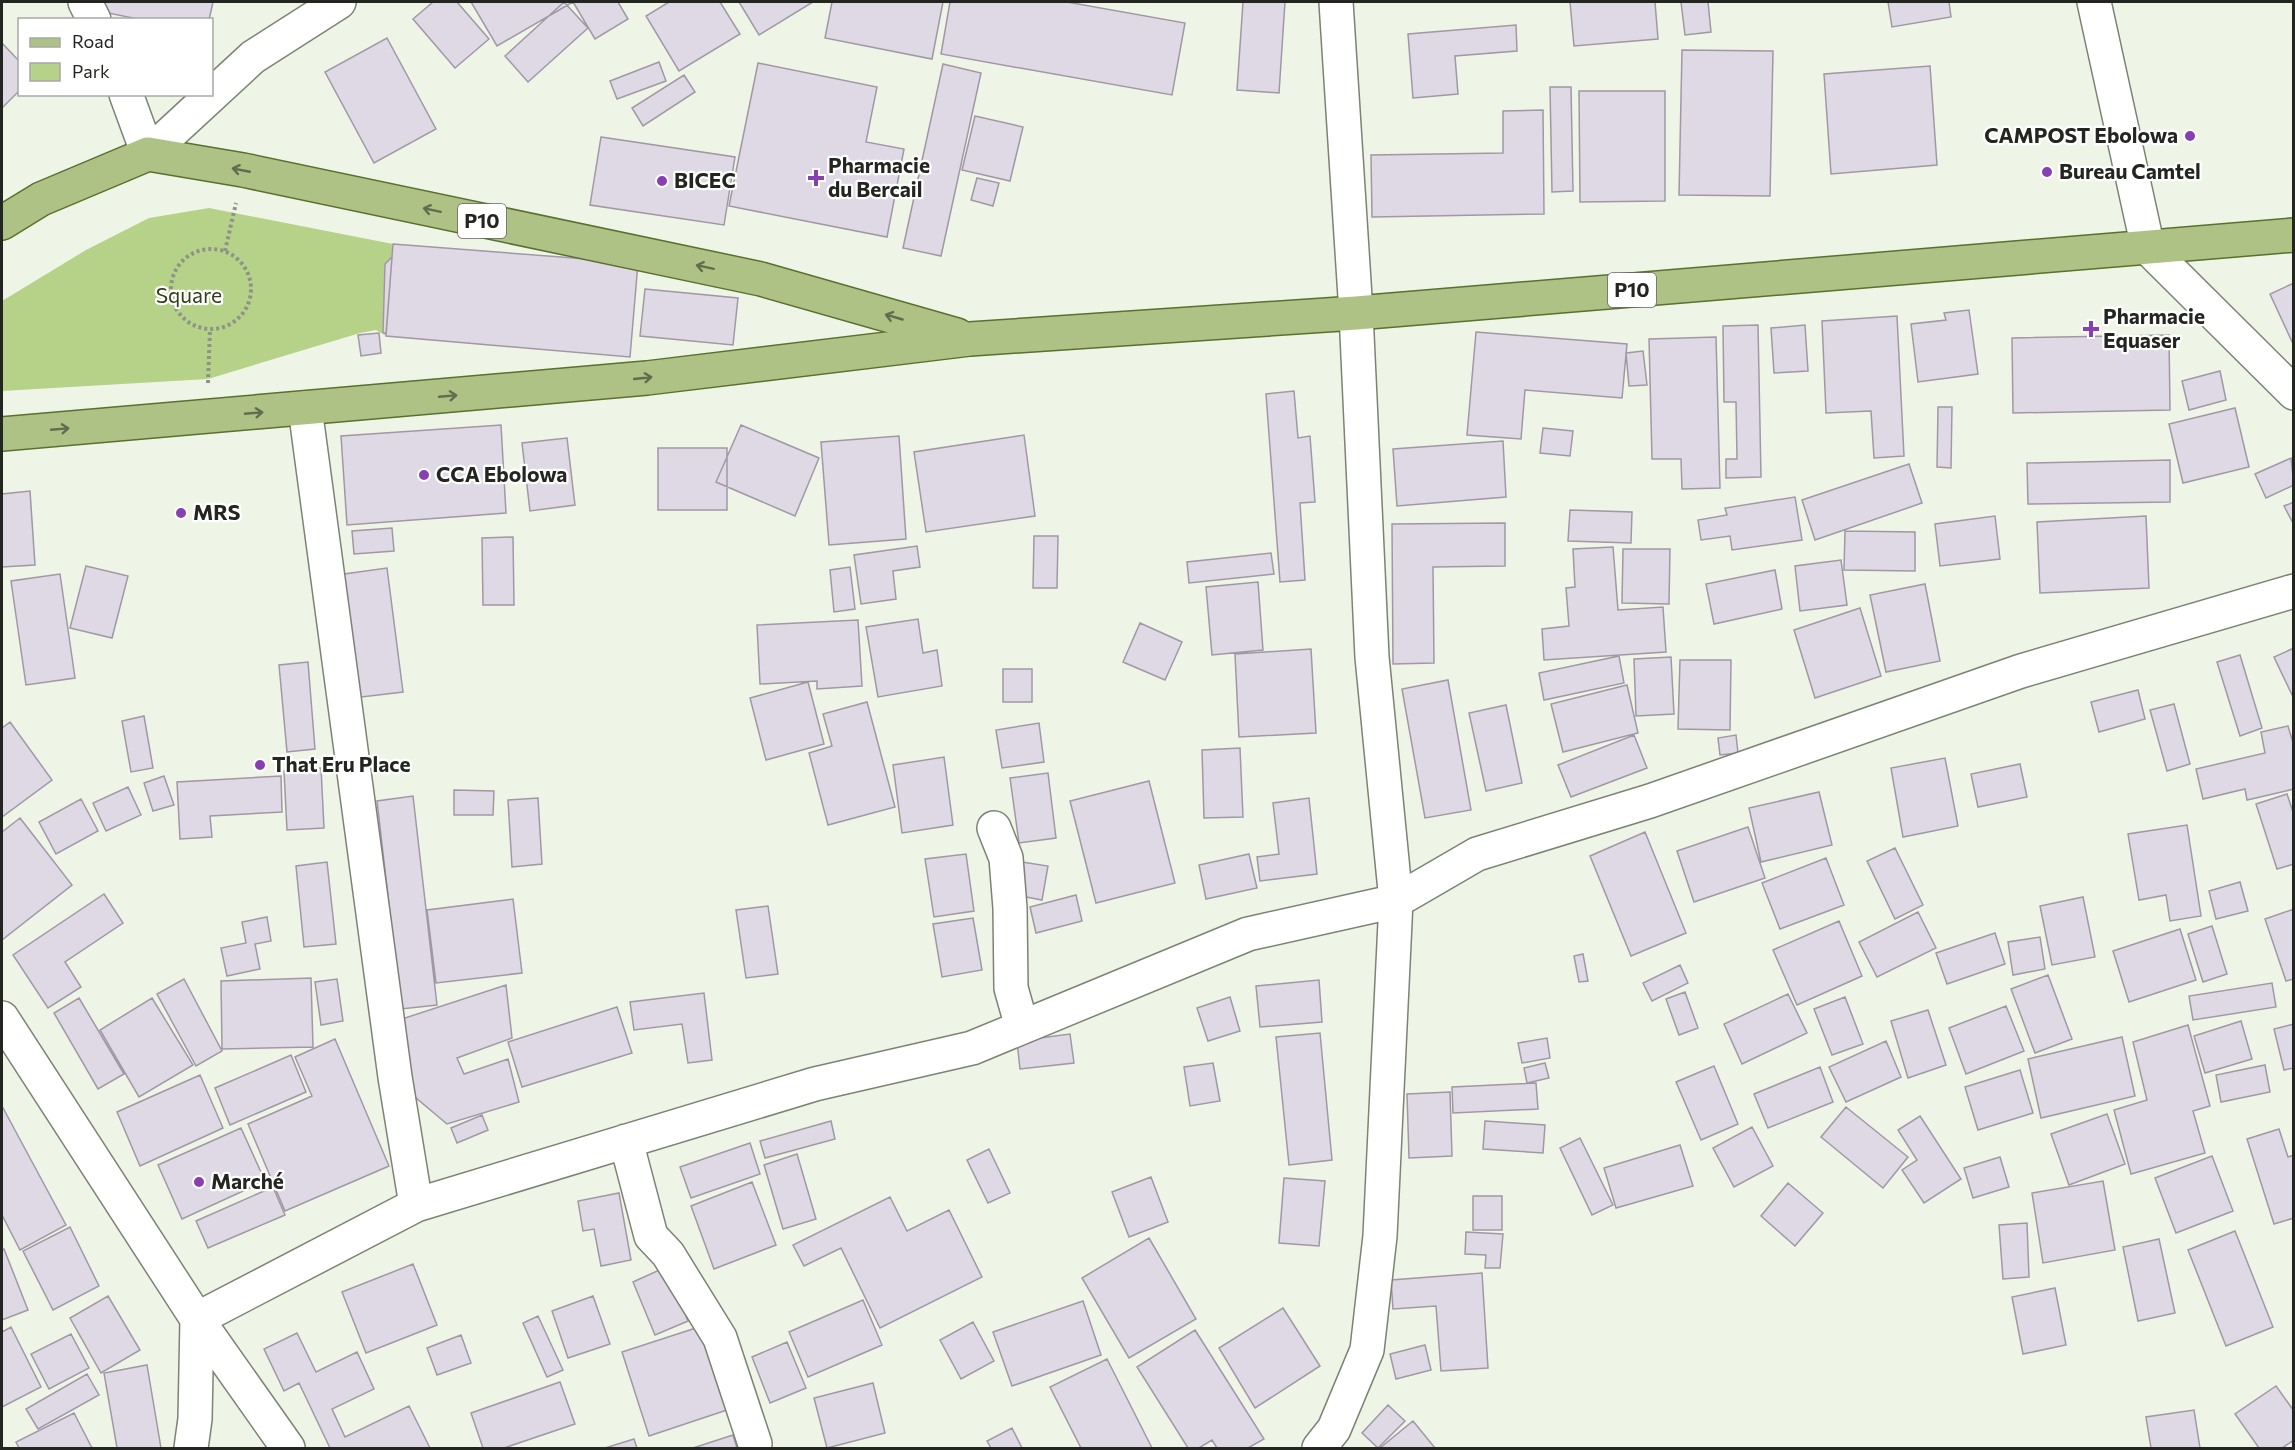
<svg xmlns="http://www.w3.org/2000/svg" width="2295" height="1450" viewBox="0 0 2295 1450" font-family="Commissioner,sans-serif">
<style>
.green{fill:#b6d289}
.building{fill:#dfd8e5;stroke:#a098a5;stroke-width:1.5}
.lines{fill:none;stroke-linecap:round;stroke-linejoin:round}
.street-casing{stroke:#7d8275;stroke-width:36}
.secondary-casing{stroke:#7d8275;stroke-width:36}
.primary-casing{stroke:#5a702e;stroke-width:36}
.path{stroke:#8e9288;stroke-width:4;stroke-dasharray:3 3;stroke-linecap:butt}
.street{stroke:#fff;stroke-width:33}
.secondary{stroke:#fff;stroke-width:33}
.primary{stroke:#aec286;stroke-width:33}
.oneway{stroke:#626c4e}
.poi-dot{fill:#873fb2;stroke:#fff;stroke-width:2}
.labels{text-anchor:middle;stroke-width:4.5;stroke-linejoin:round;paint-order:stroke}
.shield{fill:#fff;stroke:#656663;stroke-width:1.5}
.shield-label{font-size:20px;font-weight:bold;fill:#232520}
.poi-label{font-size:21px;font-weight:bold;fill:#232520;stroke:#fff;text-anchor:start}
.park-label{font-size:21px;fill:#323f1a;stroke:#fff}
</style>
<rect width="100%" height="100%" fill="#eff5e6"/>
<path class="green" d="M209,208L393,244L392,257L385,264L383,332L386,336L376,330L360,333L208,379L2,391V301L86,250L149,218Z"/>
<path class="building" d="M100,2H213L209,20H143L98,11Z
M433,2H457L489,39L455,68L413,19Z
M471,2H573L497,46Z
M564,2L588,28L528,82L505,56Z
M573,2H618L628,19L595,39Z
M669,2H720L740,34L679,71L646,16Z
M739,2H813L759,35Z
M832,2H943L932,59L825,38Z
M950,2H1067L1185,23L1172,95L941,54Z
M1243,2H1285L1279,93L1237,90Z
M1570,2H1655L1658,39L1574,46Z
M1681,2H1708L1711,32L1685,35Z
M1888,2H1949L1951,17L1892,27Z
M1516,25L1517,51L1455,56L1458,94L1413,98L1408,34Z
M387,38L436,129L374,163L325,72Z
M2,43L20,62V90L2,108Z
M1682,50L1773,51L1770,196L1679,195Z
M659,62L666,81L617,99L610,81Z
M758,63L877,87L866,142L904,149L887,237L729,206Z
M943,64L981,73L941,256L903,248Z
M1930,66L1937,165L1831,174L1824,74Z
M684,75L695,92L643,126L632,108Z
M1550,87H1571L1573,191L1552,192Z
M1579,91H1665V201L1580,202Z
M1543,110L1544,214L1372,217L1371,155L1503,153V111Z
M975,116L1023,127L1010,181L962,170Z
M601,137L735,157L724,225L590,205Z
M977,178L999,183L993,206L971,200Z
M393,244L638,263L630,357L386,336Z
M392,257L386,334L383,332L385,264Z
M2294,283V346L2270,294Z
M645,289L738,298L733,345L640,336Z
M1969,310L1978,374L1918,382L1911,324L1946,320L1944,313Z
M1897,316L1904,456L1874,458L1871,411L1826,413L1822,321Z
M1758,325L1761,477L1726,478V459H1737L1736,402H1724L1723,326Z
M1805,325L1808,371L1774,373L1771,328Z
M1476,332L1627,344L1622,398L1525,390L1521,439L1467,435Z
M379,333L381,353L361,356L358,335Z
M2169,335L2170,410L2013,413L2012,338Z
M1716,337L1720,488L1682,489L1681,459H1652L1649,339Z
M1643,351L1647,385L1629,386L1626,353Z
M2220,371L2226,400L2189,410L2182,381Z
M1294,391L1298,438L1310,436L1315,502L1300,503L1305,580L1280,582L1266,394Z
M1938,407H1952L1951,468L1937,467Z
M2235,408L2249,467L2183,483L2169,424Z
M501,425L506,513L347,525L341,436Z
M741,425L819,458L795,516L716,482Z
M1543,428L1573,431L1570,456L1540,453Z
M1024,435L1035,516L926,532L914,452Z
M899,436L906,539L829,545L821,442Z
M567,438L575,505L530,511L522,443Z
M1503,441L1506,497L1397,506L1393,449Z
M658,448H727V510H658Z
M2291,458L2294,485L2266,498L2255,474Z
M2170,460V502L2028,504L2027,463Z
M1909,464L1922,503L1815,540L1802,500Z
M30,491L35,565L2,567V494Z
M1795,497L1802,540L1732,550L1730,536L1701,540L1698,520L1727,515L1725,508Z
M2294,502V525L2284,506Z
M1570,510L1632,512L1631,543L1568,541Z
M1995,516L2000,559L1940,566L1935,524Z
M2146,516L2149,588L2040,593L2037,522Z
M1505,523V566L1433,567L1434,663L1393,664L1392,524Z
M392,528L394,551L354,554L352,531Z
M1845,531L1915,532V571L1844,570Z
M1034,536H1058L1057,588H1033Z
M513,537L514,605H483L482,538Z
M917,546L920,567L893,571L896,599L861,604L854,555Z
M1613,547L1618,610L1663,607L1666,652L1544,660L1542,629L1569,626L1566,588L1575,587L1573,549Z
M1623,549H1670L1669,604L1622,603Z
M1271,553L1274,574L1189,583L1187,562Z
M1841,560L1847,605L1800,611L1795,566Z
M86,566L128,576L112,638L70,628Z
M850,567L855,609L834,612L830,570Z
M387,568L403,692L353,698L337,575Z
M1775,570L1782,609L1714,624L1706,584Z
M60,574L75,678L26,685L11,581Z
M1258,582L1263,650L1212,655L1206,587Z
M1925,584L1940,661L1886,672L1870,595Z
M1860,608L1881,676L1815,698L1794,630Z
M918,619L923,653L937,650L942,686L878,697L866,627Z
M858,620L862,686L817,689V681L760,684L757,625Z
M1140,623L1182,642L1165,680L1123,662Z
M2294,648V699L2274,657Z
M1311,649L1316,733L1239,737L1235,654Z
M2240,655L2262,728L2240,736L2217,662Z
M1619,656L1624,683L1544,700L1539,673Z
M1671,657L1674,714L1636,716L1634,659Z
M1680,660H1731L1730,730L1678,729Z
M308,662L315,749L287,752L279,665Z
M1003,669H1032V702H1003Z
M1448,680L1471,810L1425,818L1402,689Z
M808,682L824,744L766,760L750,698Z
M1627,685L1638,733L1563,752L1551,704Z
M2138,690L2145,719L2099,732L2091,702Z
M867,702L895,807L828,825L809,753L832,746L823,714Z
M2174,704L2190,764L2167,771L2150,710Z
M1506,705L1522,783L1486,791L1469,713Z
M144,716L153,768L131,772L122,721Z
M10,722L52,780L2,817V728Z
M1039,723L1044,762L1002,768L996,730Z
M2288,726L2294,746V789L2247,800L2245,789L2203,799L2196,769L2265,753L2261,732Z
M1634,735L1647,768L1571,797L1558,765Z
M1736,735L1738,753L1720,755L1718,738Z
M1240,748L1243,817L1204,818L1202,750Z
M944,757L953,825L902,833L893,765Z
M1945,758L1958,826L1903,837L1891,768Z
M2020,764L2027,797L1978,807L1971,774Z
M321,768L324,828L287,830L284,771Z
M1048,773L1056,838L1019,843L1010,778Z
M164,776L174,805L153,811L144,783Z
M281,776L282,812L210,816L212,837L180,839L177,782Z
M1149,781L1175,883L1096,903L1070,801Z
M128,787L141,815L106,831L93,803Z
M454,790L494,791L493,815H454Z
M1819,792L1832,845L1761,862L1749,808Z
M2287,794L2294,815V864L2277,869L2256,804Z
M413,796L437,1005L401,1009L377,801Z
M538,798L542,864L512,867L508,800Z
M1309,798L1317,874L1260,881L1257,857L1279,854L1273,803Z
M81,799L98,831L56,854L39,822Z
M20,818L72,885L2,940V832Z
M2187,825L2201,916L2170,921L2166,895L2139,900L2128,834Z
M1748,827L1765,878L1694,902L1677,851Z
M1645,832L1686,933L1631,956L1590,856Z
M1895,848L1923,905L1895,919L1867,861Z
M966,854L974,911L934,917L925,859Z
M1249,854L1257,888L1206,899L1199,865Z
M1826,858L1844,905L1780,929L1762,883Z
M327,862L336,944L304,947L296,866Z
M1022,862L1048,866L1042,900L1016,895Z
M2240,882L2248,911L2216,919L2209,891Z
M104,894L123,923L65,962L81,987L48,1008L13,955Z
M1076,895L1082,921L1036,933L1030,907Z
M2083,897L2095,957L2052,965L2040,906Z
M513,899L522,973L436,983L427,910Z
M768,906L778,974L746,978L736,910Z
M2294,909V979L2286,981L2265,919Z
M1918,912L1936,948L1877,977L1859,942Z
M267,917L271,941L255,944L260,969L227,976L221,948L246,943L242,922Z
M973,918L982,970L942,977L933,924Z
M1839,921L1862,976L1797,1005L1773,950Z
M2212,926L2227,974L2203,982L2188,934Z
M2180,929L2196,980L2129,1002L2113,951Z
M1995,933L2005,964L1947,984L1936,953Z
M2040,937L2045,969L2013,975L2008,942Z
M1583,954L1588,981L1579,982L1574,956Z
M1680,965L1688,983L1652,1001L1643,983Z
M2048,975L2072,1039L2035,1053L2011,989Z
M311,978L313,1047L222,1049L221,981Z
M184,979L222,1051L196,1066L157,994Z
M337,979L343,1021L321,1025L315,982Z
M1319,980L1322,1022L1260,1027L1256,986Z
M2272,983L2276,1007L2193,1020L2189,996Z
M506,985L512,1038L457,1058L464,1074L508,1059L519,1102L447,1124L409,1092L402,1019Z
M1685,992L1698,1028L1679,1035L1666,999Z
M704,993L712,1060L688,1063L682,1024L634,1030L630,1002Z
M1788,994L1807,1033L1742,1064L1724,1024Z
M1230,997L1240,1031L1208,1041L1197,1008Z
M1845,997L1863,1044L1832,1055L1814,1009Z
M79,998L124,1074L98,1089L54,1013Z
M152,998L193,1065L139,1097L100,1030Z
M2006,1006L2024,1051L1966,1074L1949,1028Z
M617,1007L632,1053L522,1087L508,1042Z
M1928,1010L1946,1065L1908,1078L1891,1021Z
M2241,1021L2252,1059L2205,1073L2194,1036Z
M2294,1024V1068L2284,1070L2274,1029Z
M2188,1025L2210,1106L2193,1111L2205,1153L2131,1174L2114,1110L2147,1100L2133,1042Z
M1320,1033L1332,1160L1289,1165L1276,1037Z
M1070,1034L1074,1063L1020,1069L1017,1041Z
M2122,1037L2135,1096L2041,1118L2028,1059Z
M1547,1038L1550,1058L1522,1063L1518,1043Z
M335,1039L389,1166L285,1211L248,1124L312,1096L295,1057Z
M1886,1041L1901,1077L1846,1102L1829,1067Z
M291,1055L306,1092L230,1125L215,1088Z
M1213,1063L1220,1101L1190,1106L1184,1067Z
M1545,1063L1549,1078L1527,1083L1524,1068Z
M2265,1065L2270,1092L2221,1102L2216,1075Z
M1714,1066L1738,1124L1701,1140L1676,1082Z
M1820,1067L1833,1102L1768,1128L1754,1094Z
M2020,1070L2033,1113L1978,1130L1965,1087Z
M200,1075L223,1128L140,1166L117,1112Z
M1536,1083L1538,1109L1453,1113L1452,1087Z
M1450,1092L1452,1156L1409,1158L1407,1094Z
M2,1106L66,1225L20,1250L2,1215Z
M1846,1107L1908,1157L1883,1188L1821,1137Z
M2107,1114L2125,1164L2069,1185L2051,1134Z
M482,1115L488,1130L457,1143L451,1128Z
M1920,1116L1961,1179L1924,1203L1902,1170L1917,1160L1898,1130Z
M831,1121L835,1139L765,1158L760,1141Z
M1485,1121L1545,1125L1543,1153L1483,1149Z
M1752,1127L1773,1166L1734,1187L1713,1148Z
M241,1128L265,1181L182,1219L158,1165Z
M2279,1129L2288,1157L2294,1155V1218L2274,1224L2247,1139Z
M1580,1138L1613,1205L1592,1215L1560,1148Z
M750,1143L760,1174L691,1198L680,1167Z
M1680,1145L1693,1186L1616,1208L1604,1168Z
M989,1149L1010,1193L988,1203L967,1160Z
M797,1154L816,1219L783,1229L764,1165Z
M2212,1156L2233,1211L2176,1233L2155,1178Z
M2000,1157L2009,1187L1973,1198L1964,1168Z
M1151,1177L1168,1222L1129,1237L1112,1192Z
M1284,1178L1325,1181L1319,1246L1279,1243Z
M2103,1181L2115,1250L2043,1263L2032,1193Z
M752,1182L776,1245L714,1269L691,1206Z
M1788,1183L1823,1213L1795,1246L1761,1216Z
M273,1187L285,1215L208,1248L196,1221Z
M619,1193L631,1260L601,1266L594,1229L583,1231L578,1201Z
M1473,1196H1502V1230H1473Z
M890,1197L907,1231L949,1210L982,1277L880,1328L841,1248L804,1266L793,1245Z
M2027,1223L2029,1277L2003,1279L1999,1225Z
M70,1227L99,1286L53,1310L23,1251Z
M2235,1231L2273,1327L2226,1346L2188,1250Z
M1466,1232L1503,1234L1500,1268H1485L1486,1255L1465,1254Z
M1149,1238L1196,1319L1129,1358L1082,1278Z
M2159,1239L2175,1313L2138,1321L2123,1247Z
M4,1249L28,1310L2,1320V1250Z
M413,1264L437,1325L366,1353L342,1292Z
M666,1267L688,1321L655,1335L633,1282Z
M1482,1273L1488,1368L1441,1371L1436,1306L1393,1309L1391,1280Z
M2055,1288L2066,1345L2023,1354L2012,1297Z
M108,1296L140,1350L101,1373L70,1318Z
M593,1296L610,1344L568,1358L552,1311Z
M863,1300L882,1345L808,1377L789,1332Z
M1083,1301L1101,1355L1012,1386L993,1332Z
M1283,1308L1320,1366L1255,1408L1219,1348Z
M538,1316L563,1370L547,1377L523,1323Z
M973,1322L994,1361L961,1379L940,1340Z
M702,1326L730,1409L649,1436L622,1352Z
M11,1327L41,1387L2,1407V1332Z
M1195,1330L1264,1439L1248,1448H1217L1212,1440L1199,1448H1188L1137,1367Z
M297,1333L316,1372L357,1352L374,1389L332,1409L345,1437L409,1406L430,1448H330L299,1383L284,1391L264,1349Z
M71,1334L89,1368L49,1389L31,1354Z
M461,1335L471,1363L437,1375L427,1348Z
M787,1342L806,1388L770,1403L752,1357Z
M1425,1345L1431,1370L1396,1379L1390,1354Z
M1107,1359L1152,1448H1081L1050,1387Z
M147,1365L161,1448H117L104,1373Z
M87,1374L99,1395L38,1429L26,1409Z
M560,1382L575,1424L504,1448H483L471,1413Z
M873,1383L885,1433L827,1448L814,1398Z
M2276,1386L2294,1411V1440L2282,1448H2259L2235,1414Z
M1388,1405L1405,1421L1378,1448L1362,1433Z
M2194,1410L2200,1448H2151L2146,1417Z
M74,1413L92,1448H19L16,1442Z
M1413,1421L1435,1448H1380Z
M1012,1428L1022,1448H991L987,1441Z
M733,1435L737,1448H693Z
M634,1439L637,1448H605Z"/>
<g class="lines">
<defs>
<path id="street" d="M85,2L94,20
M2094,2L2148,248
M126,94L148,154L253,57L339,2
M305,408L395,1077L416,1205
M994,828L1006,858L1010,908L1011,988L1022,1027
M2,1018L197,1319L288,1448
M626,1141L651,1236L668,1254L720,1338L755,1444
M191,1448L195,1419L197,1319L416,1205L815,1084L972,1048L1248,934L1396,901L1477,854L1650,801L2021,671L2294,591
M1319,1448L1334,1429L1367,1350L1380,1236L1396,901L1372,657L1356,313L1336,2"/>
<path id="secondary" d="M2148,248L2294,393"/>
<path id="primary" d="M2,223L41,199L148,154L243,170L761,279L957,335
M2,434L647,378L970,339L1356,313L2294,235"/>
</defs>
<use href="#street" class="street-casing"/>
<use href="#secondary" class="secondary-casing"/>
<use href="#primary" class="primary-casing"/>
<path class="path" d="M171 289a40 40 0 1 1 80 0a40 40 0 1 1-80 0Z
M225,251L236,203
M208,383L210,329"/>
<use href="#street" class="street"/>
<use href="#secondary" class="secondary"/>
<use href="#primary" class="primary"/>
</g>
<defs><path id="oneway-shaft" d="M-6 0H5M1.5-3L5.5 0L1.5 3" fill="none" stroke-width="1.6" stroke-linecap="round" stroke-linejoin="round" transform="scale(1.5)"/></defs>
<g class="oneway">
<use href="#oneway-shaft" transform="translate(241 170) rotate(-169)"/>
<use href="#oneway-shaft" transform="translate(432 210) rotate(-168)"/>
<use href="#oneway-shaft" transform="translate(705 267) rotate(-168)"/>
<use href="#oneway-shaft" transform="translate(894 317) rotate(-164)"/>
<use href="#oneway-shaft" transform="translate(643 378) rotate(-6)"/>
<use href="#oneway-shaft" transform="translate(448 396) rotate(-5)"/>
<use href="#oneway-shaft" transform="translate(254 413) rotate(-5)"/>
<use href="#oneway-shaft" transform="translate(60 429) rotate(-5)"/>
</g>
<g class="poi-dot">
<circle cx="2190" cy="136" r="6"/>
<circle cx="2047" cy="172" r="6"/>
<path d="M813 169h6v6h6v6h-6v6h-6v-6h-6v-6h6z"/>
<circle cx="662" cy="181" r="6"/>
<path d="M2088 320h6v6h6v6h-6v6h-6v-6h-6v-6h6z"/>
<circle cx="424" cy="475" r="6"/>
<circle cx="181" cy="513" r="6"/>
<circle cx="260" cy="765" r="6"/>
<circle cx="199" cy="1182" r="6"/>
</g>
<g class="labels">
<g class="shield">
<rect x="458" y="204" width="48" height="34" rx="4.5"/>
<rect x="1608" y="273" width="48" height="34" rx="4.5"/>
</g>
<g class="shield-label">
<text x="482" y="228">P10</text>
<text x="1632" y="297">P10</text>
</g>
<g class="poi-label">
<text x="2178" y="143" text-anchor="end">CAMPOST Ebolowa</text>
<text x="828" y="173">Pharmacie<tspan x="828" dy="24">du Bercail</tspan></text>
<text x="2059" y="179">Bureau Camtel</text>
<text x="674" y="188">BICEC</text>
<text x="2103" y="324">Pharmacie<tspan x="2103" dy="24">Equaser</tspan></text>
<text x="436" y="482">CCA Ebolowa</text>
<text x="193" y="520">MRS</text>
<text x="272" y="772">That Eru Place</text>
<text x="211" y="1189">Marché</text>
</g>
<g class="park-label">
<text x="189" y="303">Square</text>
</g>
</g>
<rect width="2295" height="1450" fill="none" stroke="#232520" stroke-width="6"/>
<rect x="18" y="18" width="195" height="78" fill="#ffffff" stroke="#a7a8a6" stroke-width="1.5"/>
<rect x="30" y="38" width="30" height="9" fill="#aec286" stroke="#a7a8a6" stroke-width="1.5"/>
<text x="72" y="48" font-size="18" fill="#232520">Road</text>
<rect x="30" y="63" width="30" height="18" fill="#b6d289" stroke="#a7a8a6" stroke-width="1.5"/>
<text x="72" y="78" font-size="18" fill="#232520">Park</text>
</svg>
